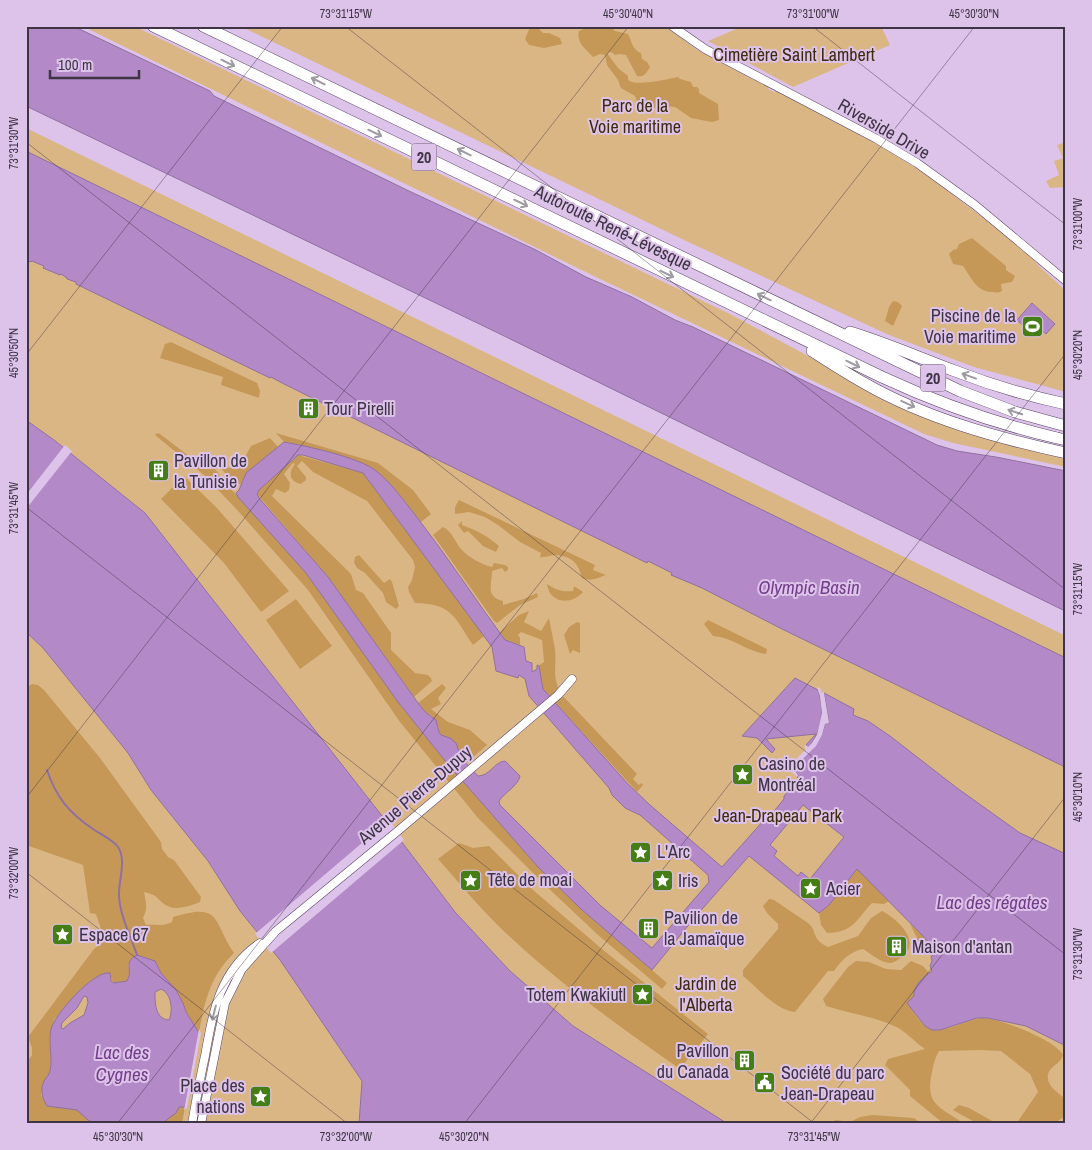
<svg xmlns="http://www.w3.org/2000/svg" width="1092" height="1150" viewBox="0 0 1092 1150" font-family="'Archivo Narrow',sans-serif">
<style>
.green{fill:#dbb685}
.forest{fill:#c69858}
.water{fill:#b38ac7;stroke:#9070a0;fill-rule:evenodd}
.pier{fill:#ddc3ea}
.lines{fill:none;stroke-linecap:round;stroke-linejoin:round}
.stream{stroke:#9070a0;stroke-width:2}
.minor-casing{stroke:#5a4465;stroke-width:9}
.highway-casing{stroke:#5a4465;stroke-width:12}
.minor{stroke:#fff;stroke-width:8}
.highway{stroke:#fff;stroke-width:11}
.highway-bridge-casing{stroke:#5a4465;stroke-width:12;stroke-linecap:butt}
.highway-bridge{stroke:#fff;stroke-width:11}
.oneway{stroke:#9e9aa2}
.ticks{fill:none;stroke:#3e3444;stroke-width:1;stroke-opacity:0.45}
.labels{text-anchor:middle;stroke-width:4;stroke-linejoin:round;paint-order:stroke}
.shield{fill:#ddc3ea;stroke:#6e5f76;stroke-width:1}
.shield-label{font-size:16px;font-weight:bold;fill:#3e3444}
.park-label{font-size:18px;fill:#3e2b0e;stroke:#ddc3ea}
.street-label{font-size:18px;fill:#3e3444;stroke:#ddc3ea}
.poi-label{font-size:18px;fill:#3e3444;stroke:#ddc3ea;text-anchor:start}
.water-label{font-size:19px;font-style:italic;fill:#723e89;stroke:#ddc3ea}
.neatline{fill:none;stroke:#3e3444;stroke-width:2}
.ticks-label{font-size:12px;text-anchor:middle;fill:#3e3444}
</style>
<rect width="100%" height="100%" fill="#ddc3ea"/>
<path class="green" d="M82,26H134L728,313L881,395L1066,456V467L953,443L924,434L596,277Z
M240,26H666L696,49L769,87L768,89L774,92L776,91L883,147L927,175L1006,235L1029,254L1039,266L1066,291V392L974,367L889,335L684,240Z
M743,26H881L890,45L793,87L708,41Z
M26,128L1066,636V1124H728L573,1026L509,970L455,912L379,812L145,513L54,440L26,420Z
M1066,142V190L1064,187L1050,188L1046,181L1059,175L1054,161L1063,158L1057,145Z
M26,632L43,648L128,753L151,790L208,861L240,911L280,960L362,1081L359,1124H26Z"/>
<path class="forest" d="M536,26L543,33H549L560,38L562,44L544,48L529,45L525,39L530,27Z
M591,26H610L615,31L628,34C632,41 632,50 641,53L642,59L647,62L650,67C647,72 644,78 637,76L626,55L620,54L615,55L611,52L607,53L618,68L628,76V80C636,87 668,79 678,77L680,79L691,82L693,87H697L699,89V93L718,104L719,120L712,122L691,118L675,107L664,106L642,110L639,108L635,96L621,88L618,80L607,65L605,55L600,54L593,57C586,49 576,43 579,31Z
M972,238L1006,266V270L1015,276L1012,282L1001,284L1002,291C997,294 996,292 991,292C976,291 971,277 963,266L953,264L949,254L953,250L957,249L959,244Z
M893,301L898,302L902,306L893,326L885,321L889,307Z
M171,342L257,383L260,391L259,398L221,385L223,377L160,358L165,344Z
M157,433L160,434L206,469H215C219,473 221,479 225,484C229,489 234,490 238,497L306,573L398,702L446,762L538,867L581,909L667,983L662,989L598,935L544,884L478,818L400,722L308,590L239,512L204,475L155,435Z
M276,433L378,463L413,490L431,514L421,522L393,487L302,445L284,442Z
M270,438L278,447L246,473L241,484L233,485L222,469V467L233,468L245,457L251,446Z
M298,455L363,473L484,636L473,645C454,617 453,604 415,603L409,592L408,587L412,580L415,567L413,560L367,501L313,472L302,461L297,466L306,477V480L301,484C289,482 288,472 295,464L293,463L284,474L290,483L289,490L285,493L276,489L272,496L351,574L356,590L363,593L391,633V650L415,673L428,675L431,678L432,681L414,697L328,577L257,494L259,490Z
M184,476L217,508L289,591L261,612L224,563L161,499Z
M459,500L595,565L593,570L606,575C597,578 591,582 582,578C578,563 573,557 556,555C551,555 545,558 540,557L541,553L520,542L498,525L485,517L469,512L455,514V507Z
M462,521V525C476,530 488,536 499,546L496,552L483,546L468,531L464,533L458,525Z
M443,527C452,531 455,542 461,549C469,558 481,564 492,567L494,563L505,565L508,567V570L505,572L502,568L492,571C492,585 485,596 503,601V605L524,599L537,593L538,597L520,605L497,623L494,621L433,535Z
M359,555L384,583L390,579L392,582L399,606L396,609L386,602L383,593L365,573L357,568L354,563L355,557Z
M547,584C556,590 562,592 573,591L574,586L583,592C571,606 549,603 547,584Z
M296,599L332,646L300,669L266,620Z
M529,611L524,622L541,631L549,618C551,628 553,639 555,649C557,669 551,676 562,695L637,774L633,779L639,785L641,783L643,785L637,792L543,689L538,666L544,662L542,640L521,632L518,635L520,638V645L505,640L500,632L519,615Z
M708,620L767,649L766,654C748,652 732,637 713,636L704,624Z
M577,622L580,623V653L573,650L570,654L564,635L569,627Z
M32,684L38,685L44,690L100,758L161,842L162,849L168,857L174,860L201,897L200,902C190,906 174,912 164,904C154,896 159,896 144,892C146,903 148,908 143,918L146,925C156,924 162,927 172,922L173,917C222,902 212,920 234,953C211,975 204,1002 199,1033L186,1012L183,1003L176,990L161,973L157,964L139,956L128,964L130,974L128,981L114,983L110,977L102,974L89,982L77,993L54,1020L50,1047L51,1055L50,1073L43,1083L41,1095L47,1106L77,1110L88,1120L97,1124H28L26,1064L32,1055V1048L28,1037L94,949L105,941L96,914L90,913L83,865L26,845V688Z
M442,684L446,688L438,698L441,704L431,709L448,722L470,730L487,745L466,763L461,758L456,743L450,738L441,735L439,732L438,726L432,716L425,712L418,703Z
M459,843L473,848L489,846L533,890L602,949L708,1034L680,1069C620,1027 561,985 508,935C483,912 461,885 438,859Z
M857,869L889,901L884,904L872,903C855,921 854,932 827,933L821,925L819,913L829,905Z
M769,899L774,900C785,908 797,915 808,923C818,931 810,938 828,947L858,936L871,918L882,911C896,918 921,940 904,955C900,958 895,963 890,963C881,963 870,953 863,949C849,952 842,960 834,971H828L795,1012C775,1010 758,988 743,976V970L778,929V924L767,913L763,906Z
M910,924L923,936L935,950L932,956L916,951L917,938Z
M856,961L869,962L886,969L901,970L911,961L923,966L929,973C922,980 914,986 914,996L907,1003C913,1011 921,1025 930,1029C943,1034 968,1019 982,1018C997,1017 1057,1041 1063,1055C1061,1062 1055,1064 1050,1070C1042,1082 1057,1093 1066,1099V1115L1054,1124H1016L1038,1092L1030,1074L1001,1051L979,1050L939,1051C934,1060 933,1067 931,1077C926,1107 943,1108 964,1124H944L910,1096V1090L885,1065L888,1059L925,1049C916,1043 909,1035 900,1029C879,1017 850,1014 826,1006L823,999L848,967Z
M959,1105L969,1108L996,1123L1015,1124H978L953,1110Z
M179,1106L185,1107L182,1124H161L166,1121Z
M873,1115L914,1118L922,1124H828L836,1120L850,1122L860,1117Z"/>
<path class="water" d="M26,26H73L210,91L214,96L409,191L536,250L586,277L632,297L675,320L693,327L937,445L957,451L996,457L1066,471L1065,611L496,332L26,106Z
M26,151L1066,658V765L1063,766L782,629L702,588L671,575L672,573L648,561L647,563L282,383L271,377L270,378L76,284V282L67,279V278L61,274L60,275L43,268L44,266L32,261L31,262L26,260Z
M1032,303L1055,324L1046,334L1038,327L1032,334L1017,320Z
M26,420L54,440L145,513L379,812L455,912L509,970L573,1026L728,1124H359L362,1081L280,960L240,911L208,861L151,790L128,753L43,648L26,632Z
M284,442C307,446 357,457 375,470C391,482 403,500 416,516C447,556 475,599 505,640L524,647L526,661L532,663V672L537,669V665L539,666L543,689L628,784L650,805L722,867L764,820L766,821L784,799V796L799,779L797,777L798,775L793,769C807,755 821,744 825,724L829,723L824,693L854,709L853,715L868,721L890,736L957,788L1020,833L1066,854V1046L1026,1026L988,1018H977L940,1030H932L925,1026L907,1003L914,996C913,985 924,977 932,971L930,966L932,961L931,957L934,954L935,950L923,936L857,869L829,905L819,913L749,856L696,916L652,970L581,909L538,867L446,762L398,702L306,573L238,497L236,493L239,490L246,473ZM298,455H303L363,473L492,647L496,671L518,678L519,675L525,679L529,696L609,788L612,795L625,808L640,815L708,875L709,882L652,948L601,906L500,805L499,801C505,792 518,786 520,776L505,761C494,762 490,776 478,776L461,758L456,743L450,738L441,735L439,732L436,720L425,712L418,703L328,577L259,498L257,494L259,490ZM803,805L844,837L810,879L801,872L798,876L774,856L777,851L770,845Z
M795,678L818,690C824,708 823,732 808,747L806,745L816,734L766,739L775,749L772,753L757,738L742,736Z
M137,955L155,961L161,973L176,990L183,1003L186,1012L199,1033L185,1107H179L176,1113L161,1124L101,1122L97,1124L88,1120L77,1110L47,1106C42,1098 40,1090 44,1081C46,1078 49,1075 50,1071C53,1057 48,1043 51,1029C55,1014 94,970 110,973L111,981L114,983L127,981C134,968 122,963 137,955ZM161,989C172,994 173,1011 169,1020C155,1019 155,1003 155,992ZM84,996L87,997L88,1003L84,1015L70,1023L63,1029L61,1028L62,1023L77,1008Z"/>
<path class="pier" d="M65,445L72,451L26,509V495Z
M817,687L820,688L822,694L823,691L824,693L829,723L825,724L822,735L816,746L793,769L798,775L797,777L782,762L784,761L790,766L806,749L804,746L806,745L808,747L812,743L817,735L822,713L820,696Z
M389,820L404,840L271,953L255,934Z
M199,1029L201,1033L187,1108L184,1110Z"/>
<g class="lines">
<path class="stream" d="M47,770C56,797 69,813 93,829C100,834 113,840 118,847C127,860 118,882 119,896C120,916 131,937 137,955"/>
<defs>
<path id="minor" d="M672,26L705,49L875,138L917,163L975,205L1066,281
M192,1124C196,1101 200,1078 205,1056C213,1011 220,970 260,943
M201,1124L225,1003L242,969L276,931L399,830L558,695L572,679"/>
<path id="highway" d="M153,26L882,377C938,403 997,424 1057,438
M203,26L960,391L1015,412L1066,426
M850,332C886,343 920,358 955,371C991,385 1028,396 1066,404
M812,351C829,362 846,373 864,383C925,418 997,438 1066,453"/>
</defs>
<use href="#minor" class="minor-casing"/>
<use href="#highway" class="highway-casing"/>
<use href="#minor" class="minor"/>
<use href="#highway" class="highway"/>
<defs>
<path id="highway-bridge" d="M1057,438L1066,440"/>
</defs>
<use href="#highway-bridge" class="highway-bridge-casing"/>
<use href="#highway-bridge" class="highway-bridge"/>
</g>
<defs><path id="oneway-shaft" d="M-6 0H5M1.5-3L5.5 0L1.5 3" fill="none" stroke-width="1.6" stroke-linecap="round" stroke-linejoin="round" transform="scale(1.25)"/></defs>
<g class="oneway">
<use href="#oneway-shaft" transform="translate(228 63) rotate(26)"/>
<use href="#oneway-shaft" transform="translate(318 81) rotate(-154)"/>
<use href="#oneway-shaft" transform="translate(375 133) rotate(26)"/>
<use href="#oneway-shaft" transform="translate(464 152) rotate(-154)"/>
<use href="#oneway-shaft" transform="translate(521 203) rotate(26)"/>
<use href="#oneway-shaft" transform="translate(667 274) rotate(26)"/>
<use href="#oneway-shaft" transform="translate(764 297) rotate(-154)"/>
<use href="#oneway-shaft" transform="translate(853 364) rotate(26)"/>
<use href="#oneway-shaft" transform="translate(969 376) rotate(-160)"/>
<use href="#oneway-shaft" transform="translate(908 404) rotate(24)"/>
<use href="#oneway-shaft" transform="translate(1015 412) rotate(-162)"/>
<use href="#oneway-shaft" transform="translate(214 1013) rotate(104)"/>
</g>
<path class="ticks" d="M345,26L1066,590M812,26L1066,225M26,142L1066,955M26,355L283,26M26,507L815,1124M26,798L629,26M26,872L348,1124M117,1124L975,26M464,1124L1066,353M810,1124L1066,796"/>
<defs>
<symbol id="stadium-square" viewBox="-11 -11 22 22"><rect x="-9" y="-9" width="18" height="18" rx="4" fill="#467e16" stroke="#ddc3ea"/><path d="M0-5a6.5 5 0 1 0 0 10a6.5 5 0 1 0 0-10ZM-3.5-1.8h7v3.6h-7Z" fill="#fff"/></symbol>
<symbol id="building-square" viewBox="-11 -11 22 22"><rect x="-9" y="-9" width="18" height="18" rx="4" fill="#467e16" stroke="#ddc3ea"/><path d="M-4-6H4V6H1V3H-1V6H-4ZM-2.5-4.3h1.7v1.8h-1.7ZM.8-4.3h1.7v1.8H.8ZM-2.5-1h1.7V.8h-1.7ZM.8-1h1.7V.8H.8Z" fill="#fff"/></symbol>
<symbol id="sight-square" viewBox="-11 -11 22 22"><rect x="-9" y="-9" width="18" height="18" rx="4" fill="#467e16" stroke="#ddc3ea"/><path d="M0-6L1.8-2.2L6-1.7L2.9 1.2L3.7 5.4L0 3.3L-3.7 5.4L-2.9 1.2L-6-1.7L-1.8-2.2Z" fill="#fff"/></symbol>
<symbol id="civic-square" viewBox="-11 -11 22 22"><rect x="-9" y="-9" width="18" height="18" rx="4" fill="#467e16" stroke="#ddc3ea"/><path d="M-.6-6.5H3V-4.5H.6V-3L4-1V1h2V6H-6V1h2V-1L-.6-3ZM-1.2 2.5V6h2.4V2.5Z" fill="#fff"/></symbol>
</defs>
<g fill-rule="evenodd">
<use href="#stadium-square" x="1020" y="314" width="25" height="25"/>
<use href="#building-square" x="296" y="396" width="25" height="25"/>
<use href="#building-square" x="146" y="458" width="25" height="25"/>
<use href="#sight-square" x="730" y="762" width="25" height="25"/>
<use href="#sight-square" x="628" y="840" width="25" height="25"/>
<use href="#sight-square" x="458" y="868" width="25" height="25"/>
<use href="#sight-square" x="650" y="868" width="25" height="25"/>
<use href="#sight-square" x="798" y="876" width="25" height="25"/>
<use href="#building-square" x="636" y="916" width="25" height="25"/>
<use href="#sight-square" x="50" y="922" width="25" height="25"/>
<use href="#building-square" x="884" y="934" width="25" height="25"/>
<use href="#sight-square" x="630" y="982" width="25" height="25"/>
<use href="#building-square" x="732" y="1048" width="25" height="25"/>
<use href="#civic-square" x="752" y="1070" width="25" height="25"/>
<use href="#sight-square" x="248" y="1084" width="25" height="25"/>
</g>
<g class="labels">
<g class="shield">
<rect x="411.5" y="143.5" width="25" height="27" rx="4"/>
<rect x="920.5" y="364.5" width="25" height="27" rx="4"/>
</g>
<g class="shield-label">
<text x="424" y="163">20</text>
<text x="933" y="384">20</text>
</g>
<g class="park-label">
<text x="794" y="61">Cimetière Saint Lambert</text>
<text x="635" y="112">Parc de la<tspan x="635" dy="21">Voie maritime</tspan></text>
<text x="778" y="822">Jean-Drapeau Park</text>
<text x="706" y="990">Jardin de<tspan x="706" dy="21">l'Alberta</tspan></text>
</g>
<g class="street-label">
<text transform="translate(884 129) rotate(30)" y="6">Riverside Drive</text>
<text transform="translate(613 228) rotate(26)" y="6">Autoroute René-Lévesque</text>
<text transform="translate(415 795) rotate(-40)" y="6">Avenue Pierre-Dupuy</text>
</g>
<g class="poi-label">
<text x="1016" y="322" text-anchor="end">Piscine de la<tspan x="1016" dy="21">Voie maritime</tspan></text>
<text x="324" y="415">Tour Pirelli</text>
<text x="174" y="467">Pavillon de<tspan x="174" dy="21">la Tunisie</tspan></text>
<text x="758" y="770">Casino de<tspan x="758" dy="21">Montréal</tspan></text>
<text x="657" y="858">L'Arc</text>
<text x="487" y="886">Tête de moai</text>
<text x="678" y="887">Iris</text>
<text x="826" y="895">Acier</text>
<text x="664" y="924">Pavilion de<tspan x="664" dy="21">la Jamaïque</tspan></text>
<text x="79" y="941">Espace 67</text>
<text x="912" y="953">Maison d'antan</text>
<text x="626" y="1001" text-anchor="end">Totem Kwakiutl</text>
<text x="729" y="1057" text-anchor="end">Pavillon<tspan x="729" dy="21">du Canada</tspan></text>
<text x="781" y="1079">Société du parc<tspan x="781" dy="21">Jean-Drapeau</tspan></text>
<text x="245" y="1092" text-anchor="end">Place des<tspan x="245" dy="21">nations</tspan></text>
</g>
<g class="water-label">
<text x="809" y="594">Olympic Basin</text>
<text x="992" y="909">Lac des régates</text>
<text x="122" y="1059">Lac des<tspan x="122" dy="22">Cygnes</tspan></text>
</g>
</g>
<rect width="1092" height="1150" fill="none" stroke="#ddc3ea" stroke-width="55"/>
<path d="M50 70v8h89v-8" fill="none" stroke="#3e3444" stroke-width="2.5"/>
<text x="58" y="70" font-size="15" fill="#3e3444" stroke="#ddc3ea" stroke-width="4" paint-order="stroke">100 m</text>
<rect x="28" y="28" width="1036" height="1094" class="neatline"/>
<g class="ticks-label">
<text x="346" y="18">73°31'15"W</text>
<text x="628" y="18">45°30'40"N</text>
<text x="813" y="18">73°31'00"W</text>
<text x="974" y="18">45°30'30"N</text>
<text transform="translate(14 143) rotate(-90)" y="4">73°31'30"W</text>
<text transform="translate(1078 224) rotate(-90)" y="4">73°31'00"W</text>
<text transform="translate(14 353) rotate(-90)" y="4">45°30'50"N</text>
<text transform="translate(1078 355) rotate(-90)" y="4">45°30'20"N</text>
<text transform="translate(14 508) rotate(-90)" y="4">73°31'45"W</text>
<text transform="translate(1078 589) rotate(-90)" y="4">73°31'15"W</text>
<text transform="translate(1078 797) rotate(-90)" y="4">45°30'10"N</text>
<text transform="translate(14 873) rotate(-90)" y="4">73°32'00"W</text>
<text transform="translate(1078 954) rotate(-90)" y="4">73°31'30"W</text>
<text x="118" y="1141">45°30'30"N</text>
<text x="346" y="1141">73°32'00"W</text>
<text x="464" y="1141">45°30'20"N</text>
<text x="814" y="1141">73°31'45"W</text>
</g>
</svg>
